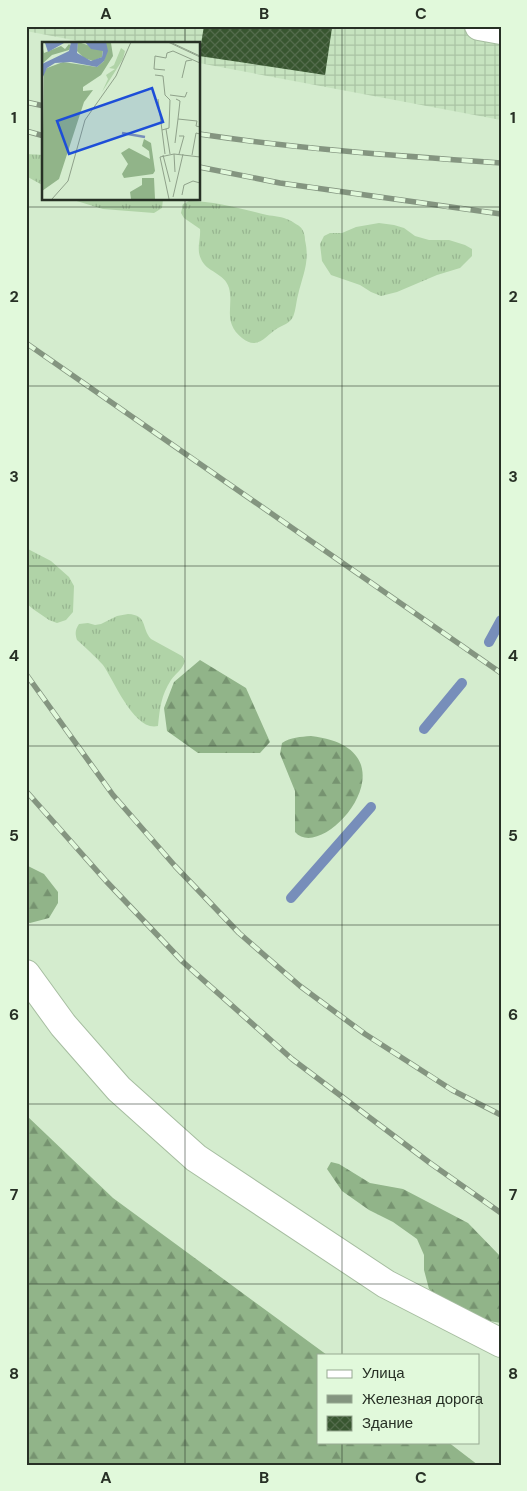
<svg xmlns="http://www.w3.org/2000/svg" width="527" height="1491" viewBox="0 0 527 1491" font-family="'DM Sans',sans-serif">
<style>
.industrial{fill:url(#industrial-grid)}
.grass{fill:url(#grass-tufts)}
.forest{fill:url(#forest-firs)}
.lines{fill:none;stroke-linecap:round;stroke-linejoin:round}
.stream{stroke:#778eba;stroke-width:10}
.building{fill:url(#building-cross-hatch)}
.minor-casing{stroke:#a6bda0;stroke-width:30}
.minor{stroke:#fff;stroke-width:28}
.rail-casing{stroke:#849580;stroke-width:5.5}
.rail{stroke:#e1f9db;stroke-width:4;stroke-dasharray:11;stroke-linecap:butt}
.grid{fill:none;stroke:#273025;stroke-width:1;stroke-opacity:0.55}
.inset-river{fill:none;stroke:#778eba;stroke-width:2.5}
.inset-road{fill:none;stroke:#8fa18a;stroke-width:1}
.view{fill:#1d4ed8;fill-opacity:0.15;stroke:#1d4ed8;stroke-width:2.5}
.inset-edge{fill:none;stroke:#273025;stroke-width:2.5}
.neatline{fill:none;stroke:#273025;stroke-width:2}
.grid-label{font-size:16px;text-anchor:middle;font-weight:bold;fill:#273025}
</style>
<defs>
<pattern id="industrial-grid" width="8" height="8" patternUnits="userSpaceOnUse" patternTransform="scale(1.25)"><rect width="8" height="8" fill="#c6e3bf"/><path d="M0 4h8M4 0v8" fill="none" stroke="#aac3a4"/></pattern>
<pattern id="grass-tufts" width="24" height="20" patternUnits="userSpaceOnUse" patternTransform="scale(1.25)"><rect width="24" height="20" fill="#b0d3a7"/><path d="M3 7l-1-3M5 7V3M7 7l1-3M15 17l-1-3M17 17v-4M19 17l1-3" fill="none" stroke="#97b590"/></pattern>
<pattern id="forest-firs" width="22" height="20" patternUnits="userSpaceOnUse" patternTransform="scale(1.25)"><rect width="22" height="20" fill="#91b489"/><path d="M5 1l3.5 6h-7zM16 11l3.5 6h-7z" fill="#769370"/></pattern>
<pattern id="building-cross-hatch" width="8" height="8" patternUnits="userSpaceOnUse" patternTransform="scale(1.25)"><rect width="8" height="8" fill="#385630"/><path d="M0 0l8 8M0 8l8-8" fill="none" stroke="#536b4c"/></pattern>
</defs>
<rect width="100%" height="100%" fill="#d4ecce"/>
<path class="industrial" d="M26,26H501V120L199,63V44H94L26,31Z"/>
<path class="grass" d="M26,154L44,155V186L26,176Z
M70,199H163L162,208L154,213L103,209Z
M189,201C213,201 243,209 267,215C274,216 283,217 289,220C293,222 300,226 302,229C304,232 305,236 305,240C310,262 303,274 298,295C296,302 296,310 293,317C289,324 283,325 278,328C266,335 258,351 242,338C222,321 234,307 229,288C225,273 206,272 201,259C196,249 201,239 200,229L184,218L181,213L183,204Z
M379,223L394,225L404,228L415,236L429,240H449L465,245L472,249V256L460,268L437,275L397,292L381,296L371,292L360,285L331,275L322,261L320,244L324,236L330,233H342L356,227Z
M26,548L51,561L69,577L74,586L73,612L66,620L57,623L49,620L33,609L26,603Z
M128,614C148,615 141,628 151,639L182,656L185,661C183,669 176,673 171,680C161,696 160,707 158,726C134,732 114,680 103,665C95,656 86,648 77,640C75,634 75,630 79,624L88,623L95,625L101,624L117,616Z"/>
<path class="forest" d="M200,660L246,688L270,742L260,753H198L167,731L164,708L174,682Z
M311,736C422,749 324,865 295,832V791L280,754L282,743C291,737 300,737 311,736Z
M26,865L44,874L58,892V903L49,918L30,923L26,922Z
M26,1115L113,1198L327,1355H318V1442H448L478,1465H26Z
M331,1162L339,1164L370,1183L403,1189L468,1223L501,1257V1323L483,1320L445,1303L429,1289L424,1270V1255L417,1239L393,1222L369,1210L342,1191L327,1169Z"/>
<g class="lines">
<path class="stream" d="M489,642L501,620
M424,729L462,683
M291,898L371,807"/>
</g>
<path class="building" d="M204,26H319L332,28L325,75L199,56Z"/>
<g class="lines">
<defs>
<path id="minor" d="M479,26L501,30
M26,974L63,1025L119,1089L196,1158L386,1284L501,1343"/>
</defs>
<use href="#minor" class="minor-casing"/>
<use href="#minor" class="minor"/>
<defs>
<path id="rail" d="M26,102L44,106
M26,131L44,136
M199,134C299,149 400,156 501,163
M199,167L280,183L501,214
M26,343L501,673
M26,674L113,795L175,866L239,933L300,986L365,1034L452,1090L501,1115
M26,791L106,881L183,962L292,1059L430,1163L501,1213"/>
</defs>
<use href="#rail" class="rail-casing"/>
<use href="#rail" class="rail"/>
</g>
<path class="grid" d="M185,26V44M342,26V1355M185,199V1465M26,207H501M26,386H501M26,566H501M26,746H501M26,925H501M26,1104H501M26,1284H501M342,1442V1465"/>
<g transform="translate(42 42)">
<rect width="158" height="158" fill="#d4ecce"/>
<path d="M79,6L83,9L81,17L60,50L66,37L64,33L73,27L67,26L72,23Z" fill="#b0d3a7"/>
<path d="M36,0L61,8L60,15L51,19L42,16L35,9ZM64,0L69,1L71,14L59,33L41,45V49L51,48L42,60L17,137L0,149L2,31L5,26L21,20L55,25L62,19ZM0,2L2,11L19,4L23,7L27,2L29,4L27,8L10,13L0,22ZM102,97L109,101L113,129L111,132L82,136L80,132L86,122L79,111L87,106L108,117L107,109L100,104ZM100,136H112L113,157H89L88,150L100,143Z" fill="#91b489"/>
<path d="M29,0H36L35,11L49,19L60,15L61,9L49,7L43,0H64L66,9L62,19L55,25L29,20L13,21L5,26L0,37V22L27,9ZM3,1L22,0V1L6,10Z" fill="#778eba"/>
<path class="inset-river" d="M80,91L103,95"/>
<path class="inset-road" d="M126,0L158,15M128,0L158,14M123,28L112,27L113,14L124,16L125,11L131,9L158,21M113,33L121,34L123,53L128,58L127,86L120,88M140,36L144,19L150,18M128,53L143,55L145,50M116,57L123,112M134,57L138,59L136,77L155,79L154,84L158,85M124,87L128,112M133,101L136,77M132,112L133,130M137,112L142,94H137M121,113L128,140M150,113L154,91L158,92M140,153L142,143L151,139L158,141M131,155L141,112M10,157L26,139L43,78L74,34L89,0M127,157L118,115L132,112L158,115"/>
<path class="view" d="M110,46L121,80L27,112L15,79Z"/>
<rect width="158" height="158" class="inset-edge"/>
</g>
<rect width="527" height="1491" fill="none" stroke="#e1f9db" stroke-width="55"/>
<rect x="317" y="1354" width="162" height="90" fill="#e1f9db" stroke="#97a992"/>
<rect x="327" y="1370" width="25" height="8" fill="#ffffff" stroke="#97a992"/>
<text x="362" y="1378" font-size="15" fill="#273025">Улица</text>
<rect x="327" y="1395" width="25" height="8" fill="#849580" stroke="#97a992"/>
<text x="362" y="1404" font-size="15" fill="#273025">Железная дорога</text>
<rect x="327" y="1416" width="25" height="15" fill="url(#building-cross-hatch)" stroke="#97a992"/>
<text x="362" y="1428" font-size="15" fill="#273025">Здание</text>
<rect x="28" y="28" width="472" height="1436" class="neatline"/>
<g class="grid-label">
<text x="106" y="19">A</text>
<text x="264" y="19">B</text>
<text x="421" y="19">C</text>
<text x="14" y="123">1</text>
<text x="513" y="123">1</text>
<text x="14" y="302">2</text>
<text x="513" y="302">2</text>
<text x="14" y="482">3</text>
<text x="513" y="482">3</text>
<text x="14" y="661">4</text>
<text x="513" y="661">4</text>
<text x="14" y="841">5</text>
<text x="513" y="841">5</text>
<text x="14" y="1020">6</text>
<text x="513" y="1020">6</text>
<text x="14" y="1200">7</text>
<text x="513" y="1200">7</text>
<text x="14" y="1379">8</text>
<text x="513" y="1379">8</text>
<text x="106" y="1483">A</text>
<text x="264" y="1483">B</text>
<text x="421" y="1483">C</text>
</g>
</svg>
